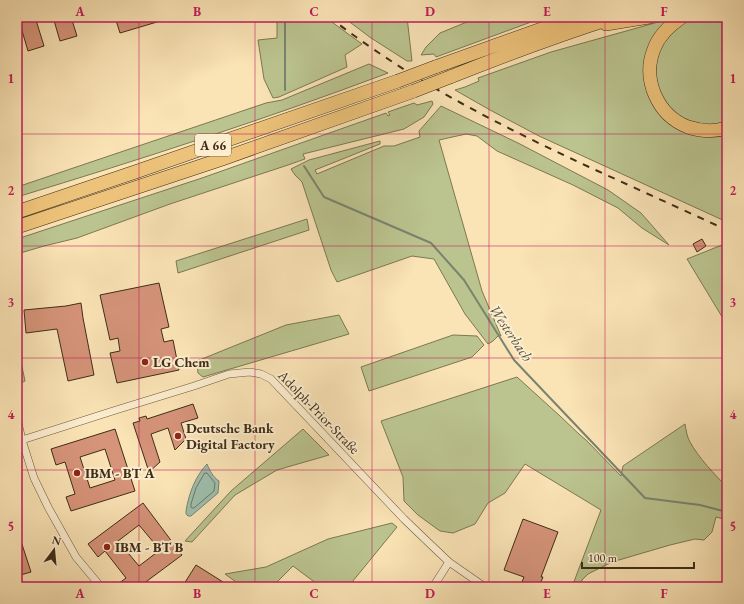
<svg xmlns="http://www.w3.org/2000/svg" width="744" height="604" viewBox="0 0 744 604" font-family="'EB Garamond',serif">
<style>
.green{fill:#bbc48f;stroke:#7c7853}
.water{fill:#9ebeac;stroke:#788470}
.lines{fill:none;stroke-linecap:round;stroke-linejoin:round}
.shore{stroke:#6e7662;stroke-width:1}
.stream{stroke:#788470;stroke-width:2}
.building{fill:#d6947a;stroke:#3e2d17;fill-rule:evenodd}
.minor-casing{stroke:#6d5a3e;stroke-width:8}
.motorway-casing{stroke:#3e2d17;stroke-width:14}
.minor{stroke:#fcedcf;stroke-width:7}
.motorway{stroke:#edc27a;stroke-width:13}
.rail{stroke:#3e2d17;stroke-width:2;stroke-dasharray:7 7;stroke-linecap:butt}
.motorway-bridge-casing{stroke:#3e2d17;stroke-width:14;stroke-linecap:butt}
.motorway-bridge{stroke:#edc27a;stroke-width:13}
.grid{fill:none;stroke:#c2185b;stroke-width:1;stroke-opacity:0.55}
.poi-dot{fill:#8f2418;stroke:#fcedcf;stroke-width:1.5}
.labels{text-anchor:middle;stroke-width:4;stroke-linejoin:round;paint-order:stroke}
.shield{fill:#fcedcf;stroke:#77674e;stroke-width:1}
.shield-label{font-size:13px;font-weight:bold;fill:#3e2d17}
.poi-label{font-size:14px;font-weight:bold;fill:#3e2d17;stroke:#fcedcf;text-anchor:start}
.street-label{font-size:14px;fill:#3e2d17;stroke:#fcedcf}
.water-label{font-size:15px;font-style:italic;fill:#56513c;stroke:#fcedcf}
.neatline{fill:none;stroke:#c2185b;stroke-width:1.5}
.grid-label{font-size:13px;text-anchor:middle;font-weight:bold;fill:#c2185b}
</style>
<rect width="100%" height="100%" fill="#fae3b5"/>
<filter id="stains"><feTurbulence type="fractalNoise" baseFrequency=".005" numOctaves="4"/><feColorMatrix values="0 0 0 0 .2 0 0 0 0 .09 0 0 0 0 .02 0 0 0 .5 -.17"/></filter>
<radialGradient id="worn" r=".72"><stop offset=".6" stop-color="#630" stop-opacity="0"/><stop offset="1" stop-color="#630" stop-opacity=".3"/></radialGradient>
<path class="green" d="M277,17H325L362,44L345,55L347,67L279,97L273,98L264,79L258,40L277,38Z
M343,17H407L412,61H407L371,38Z
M479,17H531L530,18L531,22L436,57L434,54L421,55L426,47L440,33Z
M694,17H727V124L704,128L676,117L654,84L658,49L674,29L684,22Z
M669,19L646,54L664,118L727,132V222L539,136L490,110L455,90L465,87L479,81L478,78L551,52Z
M369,64L388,73C266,119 142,159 17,197V187L266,103L282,100Z
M432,101L433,104L424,117L404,129L303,154L305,159L288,165L170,204L77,238L44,246L17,254V239L202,178L386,113L388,116L390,115L388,112L414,103L417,105Z
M441,106L518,143L608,190L641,213L669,245L642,228L618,208L573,185L497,151L477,136L466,134L439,140L482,291L501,336L499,335L493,341L488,344L465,314L434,259L412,256L337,282L331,270L302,182L295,175L291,169L309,160L380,141V144L315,170L317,174L384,146H394L420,137L419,131Z
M307,219L309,230L178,273L176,261Z
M727,243V325L687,259Z
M339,315L349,334L203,377L198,373L197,361L286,325Z
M453,335L477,336L484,345L472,357L369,391L361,367Z
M17,343L25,381L17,385Z
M517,377L560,416L580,435L586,440L621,476L623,466L685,424C686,430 687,437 690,442C698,457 715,475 727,487V520L716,517L712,532L704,540L695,539L670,545L612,562L588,574L582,580L580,587H572L601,510L525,464L505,493L488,503L475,524L453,533L440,531L418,515L404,501L403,477L381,421Z
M303,429L329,455L277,470L235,495L192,542L185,541L231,491Z
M392,523L397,527L348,587H321L293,566L272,587H243L225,574L266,567L328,539Z"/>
<path class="water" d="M207,464C210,471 213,477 219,481L218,493L191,516H188L186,514V511C189,493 195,477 207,464Z"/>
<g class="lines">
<path class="shore" d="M205,473H207L215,483L214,491L194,508H192L191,507V504L196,488Z"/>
<path class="stream" d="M285,90V17
M304,166L324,197L431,243L464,280L514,360L645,498L700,505L727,512"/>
</g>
<path class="building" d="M18,17H35L44,46L28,51Z
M53,17H71L77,36L60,41Z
M115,17H167V19L120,33Z
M702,239L706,246L697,252L693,244Z
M159,283L169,327L161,329L164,342L173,340L179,370L117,383L110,353L120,351L118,338L110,340L100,295Z
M81,303L83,318L94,375L68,381L57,329L26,333L24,310L66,306Z
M193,404L198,418L181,423L186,439L175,450L168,428L151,434L160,462L149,472L133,423L140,421L139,418L146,416L147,419Z
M115,429L135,491L71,511L66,497L75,494L65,462L56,465L51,449ZM105,449L115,480L90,488L80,457Z
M143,503L182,555L143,584L147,587H121L118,584L126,578L105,551L98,557L88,544ZM139,525L160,550L139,566L118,541Z
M523,519L558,532L541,577H543L539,587H520L524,577L504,570Z
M17,532H18L31,572L17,576Z
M196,565L231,587H182Z"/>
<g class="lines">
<defs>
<path id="minor" d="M17,418L22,440L34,478L48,507L76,557L101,587
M22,440L116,410L194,386L229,374L250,372L261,374L271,379L404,519L429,543L449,562L485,587
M433,587L449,562"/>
<path id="motorway" d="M682,17C670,25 659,35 654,49C642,79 657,115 688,127C700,131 714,132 727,128
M606,24L649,17
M435,67L575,17
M450,77C505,55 559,35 615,17
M17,212L138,171L398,81
M17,227L222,159L414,91"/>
</defs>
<use href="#minor" class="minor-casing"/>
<use href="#motorway" class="motorway-casing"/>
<use href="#minor" class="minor"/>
<use href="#motorway" class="motorway"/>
<path class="rail" d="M329,17C371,49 415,78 461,103C503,126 546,147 589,167C635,188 681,209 727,230"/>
<defs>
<path id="motorway-bridge" d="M398,81L435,67
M414,91L450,77"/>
</defs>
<use href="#motorway-bridge" class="motorway-bridge-casing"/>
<use href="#motorway-bridge" class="motorway-bridge"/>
</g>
<path class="grid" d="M139,17V587M255,17V587M372,17V587M489,17V587M605,17V587M17,134H727M17,246H727M17,358H727M17,470H727"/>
<g class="poi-dot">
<circle cx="145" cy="362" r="4"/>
<circle cx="178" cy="436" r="4"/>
<circle cx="77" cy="473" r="4"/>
<circle cx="107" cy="547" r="4"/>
</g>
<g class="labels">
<rect class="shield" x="195" y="134" width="36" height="22" rx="3"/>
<g class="shield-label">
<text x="213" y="150">A 66</text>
</g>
<g class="poi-label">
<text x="153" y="367">LG Chem</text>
<text x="186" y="433">Deutsche Bank<tspan x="186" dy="16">Digital Factory</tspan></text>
<text x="85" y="478">IBM - BT A</text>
<text x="115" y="552">IBM - BT B</text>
</g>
<g class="street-label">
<text transform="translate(319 412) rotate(46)" y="5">Adolph-Prior-Straße</text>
</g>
<g class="water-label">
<text transform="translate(511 333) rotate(56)" y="5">Westerbach</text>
</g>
</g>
<rect width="744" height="604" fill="none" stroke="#fae3b5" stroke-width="44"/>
<g transform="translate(54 550) rotate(16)" stroke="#fcedcf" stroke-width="3" paint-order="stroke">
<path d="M0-3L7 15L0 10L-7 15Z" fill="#3e2d17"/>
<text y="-6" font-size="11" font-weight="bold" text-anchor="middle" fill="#3e2d17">N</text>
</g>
<path d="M582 562v6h112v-6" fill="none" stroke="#3e2d17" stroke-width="2"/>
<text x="588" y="562" font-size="12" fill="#3e2d17" stroke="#fcedcf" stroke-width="3" paint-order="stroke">100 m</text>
<rect x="22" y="22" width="700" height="560" class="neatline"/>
<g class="grid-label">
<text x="80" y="16">A</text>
<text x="197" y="16">B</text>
<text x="314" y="16">C</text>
<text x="430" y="16">D</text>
<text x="547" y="16">E</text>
<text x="664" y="16">F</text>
<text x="11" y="83">1</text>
<text x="733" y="83">1</text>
<text x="11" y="195">2</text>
<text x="733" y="195">2</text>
<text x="11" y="307">3</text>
<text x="733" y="307">3</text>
<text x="11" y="419">4</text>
<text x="733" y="419">4</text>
<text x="11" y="531">5</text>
<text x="733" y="531">5</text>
<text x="80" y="598">A</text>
<text x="197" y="598">B</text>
<text x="314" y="598">C</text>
<text x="430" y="598">D</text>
<text x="547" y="598">E</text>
<text x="664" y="598">F</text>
</g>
<rect width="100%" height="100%" filter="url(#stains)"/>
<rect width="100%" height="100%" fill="url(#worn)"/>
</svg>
